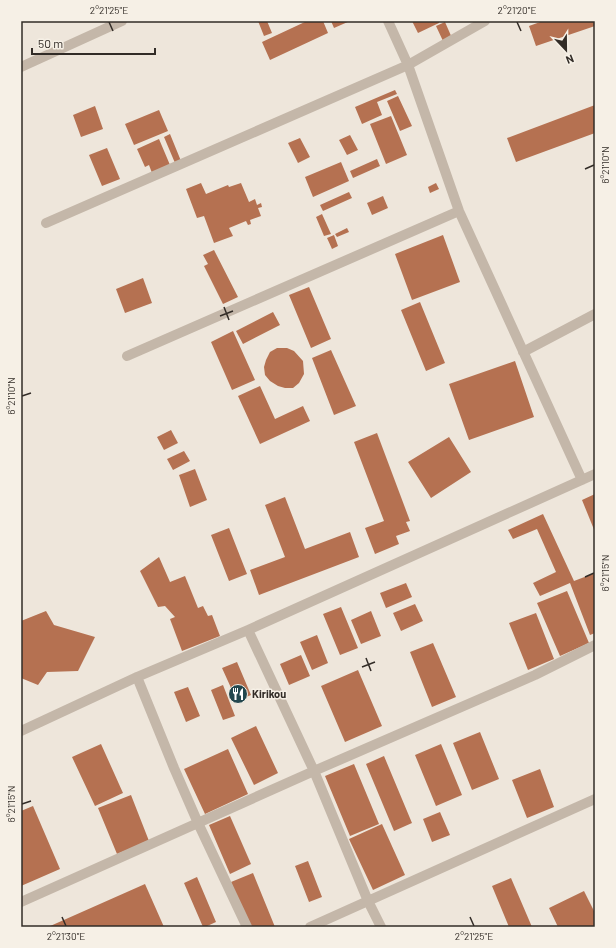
<svg xmlns="http://www.w3.org/2000/svg" width="616" height="948" viewBox="0 0 616 948" font-family="Barlow,sans-serif">
<style>
.building{fill:#b57151}
.lines{fill:none;stroke-linecap:round;stroke-linejoin:round}
.minor{stroke:#c4b7a9;stroke-width:10}
.ticks{fill:none;stroke:#322c27;stroke-width:1.5}
.labels{text-anchor:middle;stroke-width:3;stroke-linejoin:round;paint-order:stroke}
.poi-label{font-size:11px;font-weight:bold;fill:#322c27;stroke:#f6f0e6;text-anchor:start}
.neatline{fill:none;stroke:#322c27;stroke-width:1.5}
.ticks-label{font-size:10px;text-anchor:middle;fill:#322c27}
</style>
<rect width="100%" height="100%" fill="#eee6db"/>
<path class="building" d="M258,21H267L272,33L264,36Z
M307,21H323L328,33L270,60L262,42Z
M331,21H350L334,28Z
M412,21H439V23L418,33Z
M543,21H595V26L536,46L529,26Z
M445,22L452,38L443,41L436,26Z
M395,90L397,94L377,102L382,115L362,124L355,107Z
M398,96L412,126L400,131L387,101Z
M595,105V133L516,162L507,138Z
M95,106L103,129L81,137L73,115Z
M159,110L168,131L134,145L125,124Z
M391,116L407,155L386,164L370,124Z
M170,134L181,161L175,163L164,137Z
M350,135L358,150L347,155L339,140Z
M300,138L310,157L298,163L288,143Z
M159,139L170,165L152,173L149,165L145,167L137,149Z
M107,148L120,179L102,186L89,155Z
M377,159L380,166L353,178L350,171Z
M341,162L349,181L313,197L305,177Z
M201,183L206,194L228,185L229,187L241,183L249,202L255,199L257,205L261,203L262,207L258,208L261,216L250,220L251,224L248,225L246,221L229,228L233,236L214,243L204,216L197,218L186,189Z
M436,183L439,189L430,193L428,187Z
M349,192L352,198L323,211L320,205Z
M383,196L388,208L372,215L367,203Z
M322,214L331,234L324,236L316,217Z
M347,228L349,232L337,237L335,234Z
M334,235L338,246L332,249L327,238Z
M443,235L460,282L412,300L395,254Z
M214,250L238,297L223,304L204,266L208,264L203,255Z
M143,278L152,303L125,313L116,289Z
M309,287L331,339L311,348L289,295Z
M420,302L445,363L426,371L401,310Z
M273,312L280,325L243,344L236,331Z
M233,331L255,380L232,390L211,342Z
M277,348H287L294,351L303,361L304,374L299,383L293,388H285L278,386L270,381L265,375L264,367L266,360L270,352Z
M331,350L356,406L334,415L312,358Z
M515,361L534,417L469,440L449,384Z
M260,386L275,419L303,406L310,421L260,444L238,396Z
M171,430L178,443L164,450L157,437Z
M377,433L410,521L406,522L410,531L396,536L399,544L375,554L365,528L384,521L354,442Z
M449,437L471,472L431,498L408,462Z
M184,451L190,461L173,470L167,459Z
M195,469L207,500L190,507L179,475Z
M595,494V532L582,500Z
M285,497L305,549L350,532L359,557L259,595L250,570L285,557L265,505Z
M543,514L574,581L595,573V633L590,635L570,583L540,596L533,583L556,572L537,529L513,539L508,530Z
M229,528L247,574L229,581L211,535Z
M159,557L170,582L185,576L198,608L203,606L208,616L212,615L220,636L182,651L170,619L175,617L165,606L158,607L140,571Z
M406,583L412,597L386,608L380,593Z
M567,591L589,643L560,656L537,603Z
M415,604L423,621L401,631L393,613Z
M341,607L358,648L340,655L323,614Z
M46,611L54,625L95,637L78,671L47,672L38,685L21,678V621Z
M371,611L381,636L361,644L351,620Z
M536,613L554,659L528,670L509,623Z
M317,635L328,663L312,670L300,642Z
M433,643L456,697L432,707L410,652Z
M301,655L310,676L289,685L280,664Z
M237,662L251,695L237,701L222,668Z
M358,670L382,726L345,742L321,686Z
M223,685L235,716L223,720L211,690Z
M188,687L200,716L186,722L174,692Z
M256,726L278,773L254,785L231,738Z
M480,732L499,779L472,790L453,743Z
M101,744L123,793L95,806L72,757Z
M441,744L462,795L436,806L415,755Z
M228,749L248,794L205,814L184,769Z
M384,756L412,823L394,831L366,764Z
M354,764L379,824L350,836L325,776Z
M540,769L554,807L527,818L512,780Z
M131,795L149,841L117,854L98,808Z
M33,806L60,869L21,886V811Z
M440,812L450,835L432,842L423,819Z
M230,816L251,864L230,874L209,825Z
M382,824L405,875L373,890L349,839Z
M308,861L322,897L309,902L295,866Z
M253,873L275,927H249L231,882Z
M197,877L216,922L205,927H203L184,883Z
M511,878L532,927H509L492,886Z
M145,884L164,927H48Z
M584,891L595,913V927H558L549,908Z"/>
<g class="lines">
<path class="minor" d="M388,21L408,65L459,211L582,480
M21,67L122,21
M46,223L408,65L485,21
M523,352L595,314
M127,356L459,211
M248,630L314,771L368,901L381,927
M137,677L174,768L198,823L247,927
M21,731L137,677L248,630L595,474
M21,902L314,771L535,675L595,645
M310,927L595,799"/>
</g>
<path class="ticks" d="M109,22L113,31M517,22L521,31M585,169L594,165M224,307L229,320M220,316L233,311M22,396L31,393M585,577L594,573M366,658L371,671M362,667L375,662M22,804L31,801M62,917L66,926M470,917L474,926"/>
<defs>
<symbol id="restaurant-disc" viewBox="-11 -11 22 22"><circle r="9.5" fill="#23474e" stroke="#f6f0e6"/><path d="M-5-6h1v4h1v-4h1v4h1v-4h1v5L-1.5 .5V6h-2V.5L-5-1ZM5-6V6H3V1.5H1.5Q1.5-4 5-6Z" fill="#fff"/></symbol>
</defs>
<g fill-rule="evenodd">
<use href="#restaurant-disc" x="227" y="683" width="22" height="22"/>
</g>
<g class="labels">
<g class="poi-label">
<text x="252" y="698">Kirikou</text>
</g>
</g>
<rect width="616" height="948" fill="none" stroke="#f6f0e6" stroke-width="44"/>
<g transform="translate(566 50) rotate(158)" stroke="#f6f0e6" stroke-width="3" paint-order="stroke">
<path d="M0-3L7 15L0 10L-7 15Z" fill="#322c27"/>
<text y="-6" font-size="11" font-weight="bold" text-anchor="middle" fill="#322c27">N</text>
</g>
<path d="M32 48v6h123v-6" fill="none" stroke="#322c27" stroke-width="2"/>
<text x="38" y="48" font-size="12" fill="#322c27" stroke="#f6f0e6" stroke-width="3" paint-order="stroke">50 m</text>
<rect x="22" y="22" width="572" height="904" class="neatline"/>
<g class="ticks-label">
<text x="109" y="14">2°21'25"E</text>
<text x="517" y="14">2°21'20"E</text>
<text transform="translate(605 165) rotate(-90)" y="4">6°21'10"N</text>
<text transform="translate(11 396) rotate(-90)" y="4">6°21'10"N</text>
<text transform="translate(605 573) rotate(-90)" y="4">6°21'15"N</text>
<text transform="translate(11 804) rotate(-90)" y="4">6°21'15"N</text>
<text x="66" y="940">2°21'30"E</text>
<text x="474" y="940">2°21'25"E</text>
</g>
</svg>
